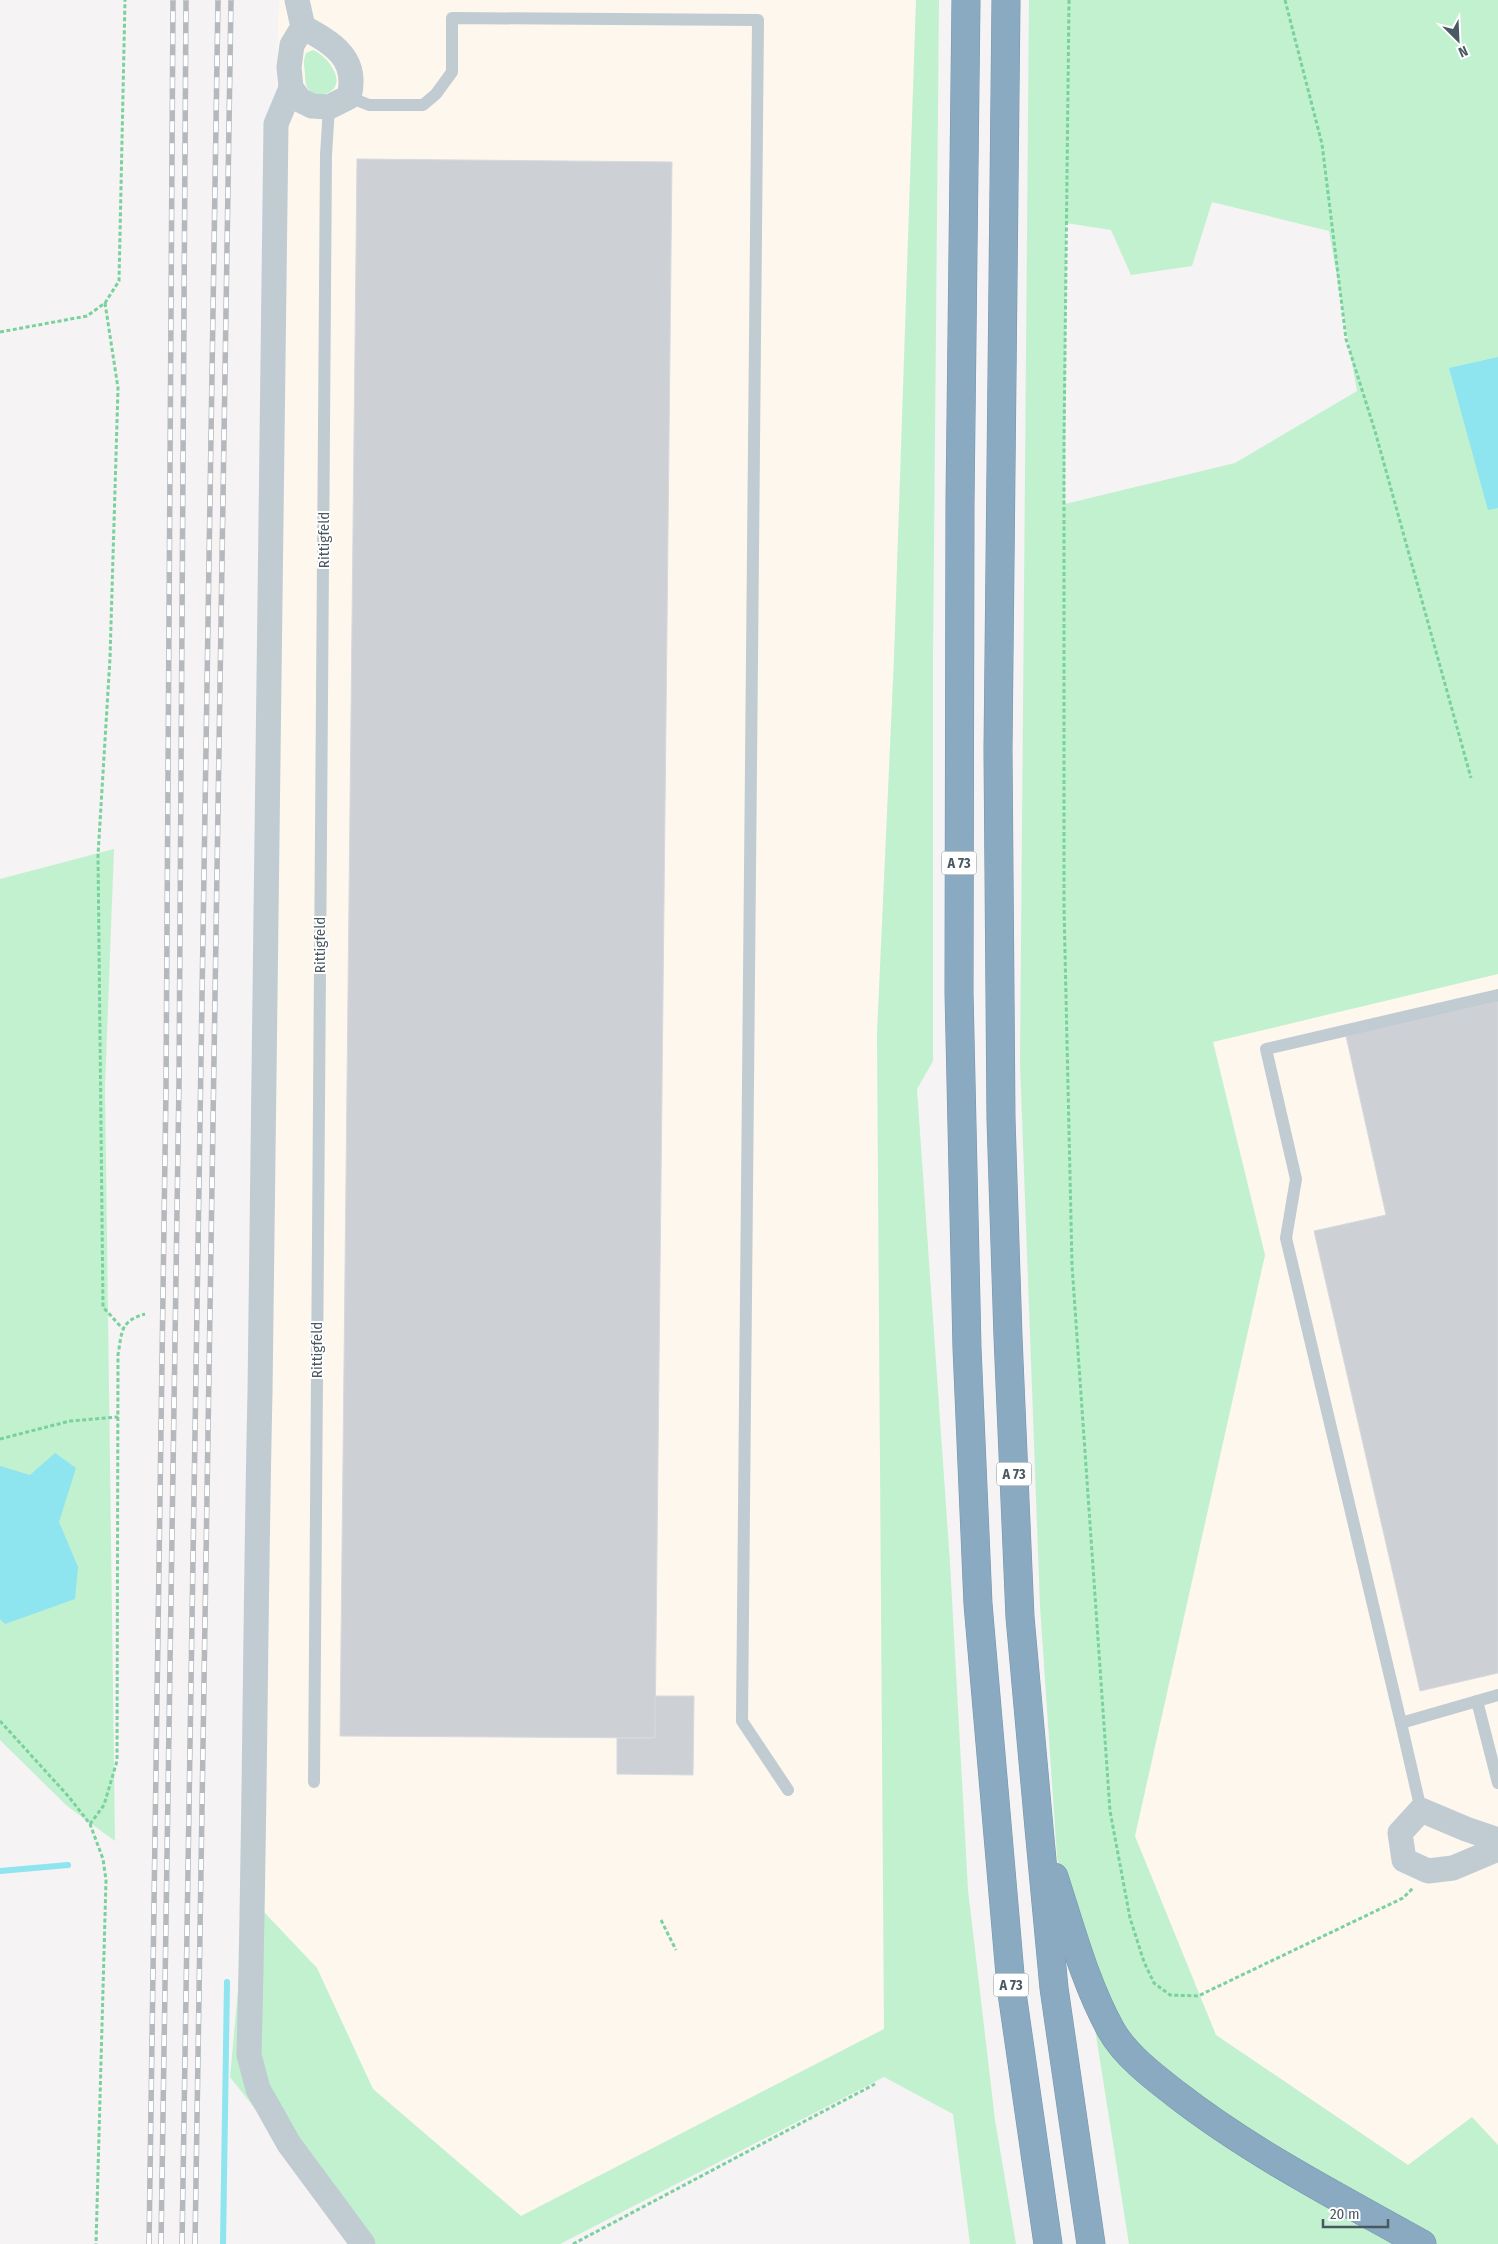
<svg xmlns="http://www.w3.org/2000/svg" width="1498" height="2244" font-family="'Fira Sans Condensed',sans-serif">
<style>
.commercial{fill:#fdf7ee}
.green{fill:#c2f1d0;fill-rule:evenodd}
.water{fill:#8ee4ef}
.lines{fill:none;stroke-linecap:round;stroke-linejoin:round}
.stream{stroke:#8ee4ef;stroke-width:6}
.building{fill:#cdd0d5;stroke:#d7d9de}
.motorway-casing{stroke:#7595ad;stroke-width:29}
.path{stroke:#79d19d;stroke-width:3;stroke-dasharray:4 2.5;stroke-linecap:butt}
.service{stroke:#c0cbd2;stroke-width:12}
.minor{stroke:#c0cbd2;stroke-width:25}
.motorway{stroke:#8aaac1;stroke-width:28}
.rail-casing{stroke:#b5b8bd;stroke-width:5.5}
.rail{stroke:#fff;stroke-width:4;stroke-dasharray:11;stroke-linecap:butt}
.labels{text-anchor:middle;stroke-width:4;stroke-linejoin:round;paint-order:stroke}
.shield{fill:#fff;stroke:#808a90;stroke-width:1}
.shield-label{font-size:14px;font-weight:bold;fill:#495861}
.street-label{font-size:15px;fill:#495861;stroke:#fff}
</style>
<rect width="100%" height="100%" fill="#f5f3f3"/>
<g class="commercial">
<polygon points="279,0 916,0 894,658 877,1034 884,2029 521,2216 373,2089 317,1968 247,1894 275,140"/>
<polygon points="1498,974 1498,2145 1472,2117 1408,2165 1216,2035 1134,1836 1265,1255 1213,1041"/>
</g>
<g class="green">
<polygon points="916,0 939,0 933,655 933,1061 917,1089 950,1563 968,1890 995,2120 1016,2244 970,2244 953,2114 884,2077 560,2244 362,2244 230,2077 247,1894 317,1968 373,2089 521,2216 884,2029 877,1034 894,658"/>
<path d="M 1029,0 L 1498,0 L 1498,974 L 1213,1042 L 1265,1255 L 1135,1836 L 1216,2035 L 1408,2165 L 1472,2117 L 1498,2145 L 1498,2244 L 1129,2244 L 1095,2029 L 1057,1857 L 1040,1606 L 1020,1063 ZM 1212,202 L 1329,231 L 1357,391 L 1235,463 L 1065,504 L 1066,223 L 1111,230 L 1131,275 L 1192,266 Z"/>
<path d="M 313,50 C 322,54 328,60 333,69 C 348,94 312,103 306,85 C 305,81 305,76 305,73 C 304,65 303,61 306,53 Z"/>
<polygon points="114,849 105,1087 115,1841 67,1806 0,1740 0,879"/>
</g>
<g class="water">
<polygon points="1498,357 1498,508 1488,510 1449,368"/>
<polygon points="55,1453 76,1468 59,1522 78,1567 75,1599 5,1624 0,1619 0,1466 30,1475"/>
</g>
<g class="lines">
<g class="stream">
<polyline points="0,1871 68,1865"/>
<polyline points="223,2244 227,1982"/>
</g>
</g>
<g class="building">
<polygon points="357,159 672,162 655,1738 340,1736"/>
<polygon points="1498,1001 1498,1673 1420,1691 1314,1231 1386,1215 1346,1036"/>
<polygon points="655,1696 694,1696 693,1775 617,1774 617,1738 655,1738"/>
</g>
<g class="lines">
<defs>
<g id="motorway">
<polyline points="966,0 960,502 959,992 967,1348 978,1604 1011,1986 1048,2244"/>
<polyline points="1006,0 998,750 1001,1119 1008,1337 1020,1617 1039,1828 1054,1988 1091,2244"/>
<path d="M 1054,1877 C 1071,1929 1085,1983 1111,2030 C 1125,2055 1154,2077 1176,2094 C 1252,2153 1338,2197 1422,2244"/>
</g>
</defs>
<use href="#motorway" class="motorway-casing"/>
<g class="path">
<polyline points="1069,0 1064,440 1064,907 1072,1265 1110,1811 1130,1918 1144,1962 1154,1983 1170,1995 1198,1996 1403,1898 1413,1888"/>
<polyline points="1285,0 1322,144 1346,339 1375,431 1471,778"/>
<polyline points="105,303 118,388 110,658 98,855 103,1307 122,1328"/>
<polyline points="0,332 87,316 105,303 119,281 125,0"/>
<polyline points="0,1439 70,1421 118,1417"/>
<polyline points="0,1721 69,1797 90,1824 103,1859 106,1880 96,2244"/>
<path d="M 90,1824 L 104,1805 L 117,1761 L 118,1355 C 122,1332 120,1321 145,1314"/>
<polyline points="661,1920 676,1950"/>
<polyline points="573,2244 875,2084"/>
</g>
<g class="service">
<polyline points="349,97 369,105 423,105 436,94 452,72 452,18 758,20 742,1721 788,1790"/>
<polyline points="1477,1701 1498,1783"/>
<polyline points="1401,1723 1286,1238 1296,1179 1266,1049 1498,995"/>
<polyline points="314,1782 326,155 329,107"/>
<polyline points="1421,1810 1401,1723 1498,1695"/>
</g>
<g class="minor">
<path d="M 297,0 L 303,27 L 292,45 L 289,67 L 291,88 L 300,100 L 312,106 L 329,107 L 349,97 C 359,58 332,43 303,27"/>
<path d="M 291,88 L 276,124 L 260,1393 C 255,1614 255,1834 249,2055 L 258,2089 L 289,2144 L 363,2244"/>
<polyline points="1498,1840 1466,1829 1421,1810 1400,1833 1404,1860 1428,1871 1453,1868 1498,1849"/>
</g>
<use href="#motorway" class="motorway"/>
<defs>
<g id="rail">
<polyline points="149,2244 166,1089 173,0"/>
<polyline points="161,2244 179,1083 186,0"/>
<polyline points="182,2244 218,0"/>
<polyline points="195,2244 231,0"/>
</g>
</defs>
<use href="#rail" class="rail-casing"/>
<use href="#rail" class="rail"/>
</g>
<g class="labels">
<g class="shield">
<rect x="941.5" y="851.5" width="35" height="23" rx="4"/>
<rect x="996.5" y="1462.5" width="35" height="23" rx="4"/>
<rect x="993.5" y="1973.5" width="35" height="23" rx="4"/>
</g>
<g class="shield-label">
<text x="959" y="868">A 73</text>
<text x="1014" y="1479">A 73</text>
<text x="1011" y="1990">A 73</text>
</g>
<g class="street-label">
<text transform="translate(324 540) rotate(-90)" y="5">Rittigfeld</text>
<text transform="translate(320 945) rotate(-90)" y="5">Rittigfeld</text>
<text transform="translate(317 1350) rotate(-90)" y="5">Rittigfeld</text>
</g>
</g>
<g transform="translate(1458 40) rotate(156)" stroke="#ffffff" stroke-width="4" paint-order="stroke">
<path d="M0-4L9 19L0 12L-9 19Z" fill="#495861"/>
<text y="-8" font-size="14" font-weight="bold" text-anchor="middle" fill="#495861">N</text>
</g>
<path d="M1323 2219v8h65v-8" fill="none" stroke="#495861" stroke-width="2.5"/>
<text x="1330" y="2219" font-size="15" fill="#495861" stroke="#ffffff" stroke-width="4" paint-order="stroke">20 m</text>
</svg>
